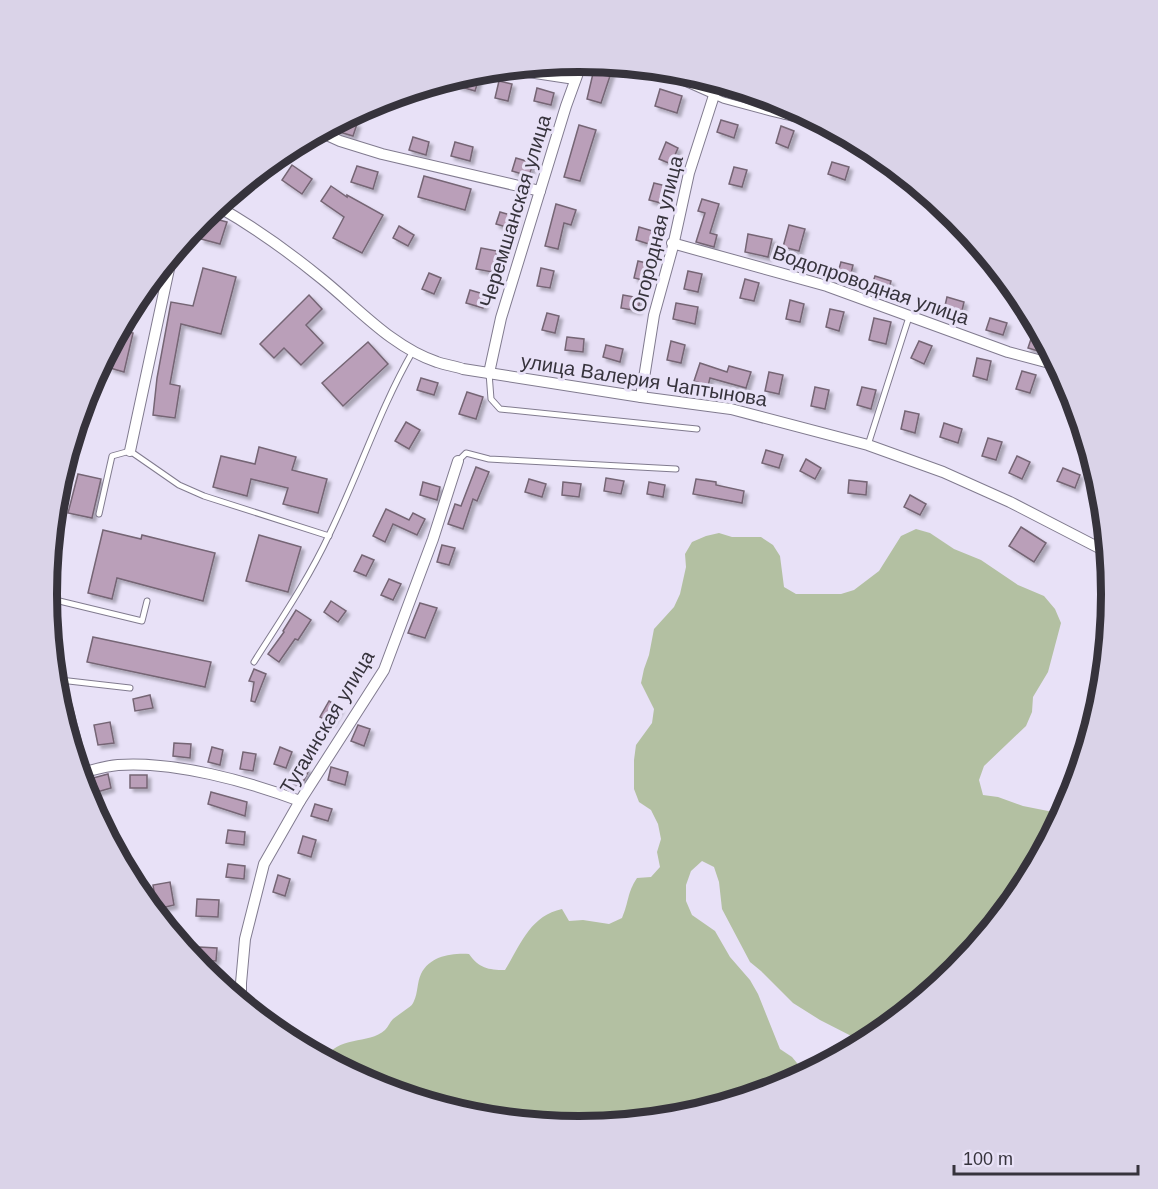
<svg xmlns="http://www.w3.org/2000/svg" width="1158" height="1189" font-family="Arial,sans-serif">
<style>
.green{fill:#b3c0a2}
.building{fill:#ba9fb9;stroke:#756574;stroke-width:1.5;filter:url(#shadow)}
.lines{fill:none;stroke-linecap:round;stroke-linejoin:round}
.service-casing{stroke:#817b8f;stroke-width:7}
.minor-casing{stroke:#817b8f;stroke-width:12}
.tertiary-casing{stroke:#817b8f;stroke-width:15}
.service{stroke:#fff;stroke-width:5}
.minor{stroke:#fff;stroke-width:10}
.tertiary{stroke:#fff;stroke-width:14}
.labels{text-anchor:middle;stroke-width:6;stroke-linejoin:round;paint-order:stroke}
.street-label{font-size:20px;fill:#36333c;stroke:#e8e1f7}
.rim{fill:none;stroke:#36333c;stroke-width:8}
</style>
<defs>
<filter id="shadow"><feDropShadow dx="3.5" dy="3.5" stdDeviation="1.5" flood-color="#0004"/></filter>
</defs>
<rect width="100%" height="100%" fill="#e8e1f7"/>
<path class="green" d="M 916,529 L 930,533 L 954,549 L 981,560 L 1018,585 L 1044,596 L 1055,609 L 1061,623 L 1048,672 L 1033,697 L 1032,712 L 1026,726 L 984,766 L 979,780 L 983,795 L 998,797 L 1023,806 L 1063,814 L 1022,891 L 955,971 L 875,1037 L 865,1043 L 820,1020 L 793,1003 L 761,971 L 750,962 L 722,909 L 719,882 L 714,867 L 702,861 L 691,871 L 686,885 L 686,901 L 692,915 L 715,931 L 730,957 L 750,980 L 758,994 L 780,1049 L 792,1057 L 806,1074 L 782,1087 L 683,1117 L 579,1127 L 475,1117 L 375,1086 L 325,1060 C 336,1035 369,1045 385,1030 C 388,1027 390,1022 393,1019 C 398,1015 403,1012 408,1008 C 411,1006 413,1004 414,1001 C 418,993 417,982 421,974 C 430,956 451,953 469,954 C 479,968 488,970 505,970 C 521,944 530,916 562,909 L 569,921 L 583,920 L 609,924 L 622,918 C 629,902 627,893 637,878 L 651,877 L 660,867 L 657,852 L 661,839 L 658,824 L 651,810 L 639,802 L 634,789 L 634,760 L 636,745 L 652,723 L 654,709 L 641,683 L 644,669 L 649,655 L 654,629 L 674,607 L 680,594 L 686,567 L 685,554 L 692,542 L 706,536 L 719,533 L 732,537 L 761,537 L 773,545 L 780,556 L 784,587 L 796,594 L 841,594 L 854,590 L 879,571 L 901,536 Z"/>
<g class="building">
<polygon points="595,65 612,70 601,103 587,99"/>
<polygon points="467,75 479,78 475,91 458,86 461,77"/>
<polygon points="499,81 512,84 508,101 495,98"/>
<polygon points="537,88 554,93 551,105 534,101"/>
<polygon points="660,89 682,96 677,113 655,106"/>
<polygon points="343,120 357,124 353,136 336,131 339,122"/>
<polygon points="721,120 738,125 734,138 717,132"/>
<polygon points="579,125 596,130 580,181 564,177"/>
<polygon points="781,126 794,131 788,148 776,143"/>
<polygon points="413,137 429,142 426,155 409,150"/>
<polygon points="455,142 473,147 470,161 451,156"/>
<polygon points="666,142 678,148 671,164 659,159"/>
<polygon points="516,158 533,163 529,176 512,171"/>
<polygon points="832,162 849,167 845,180 828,174"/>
<polygon points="292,165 312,179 302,194 282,180"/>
<polygon points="357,166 378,172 373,189 351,182"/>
<polygon points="734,167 747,170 742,187 729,184"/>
<polygon points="424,176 471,189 465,210 418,197"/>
<polygon points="654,183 666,186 661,203 649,200"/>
<polygon points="331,186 347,197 347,195 383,215 362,253 333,238 344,217 321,201"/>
<polygon points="702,199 719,204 710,233 717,235 714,247 696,242 705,213 698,211"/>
<polygon points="556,204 576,210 571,225 564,223 558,249 545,246"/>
<polygon points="500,212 517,217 513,229 496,224"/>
<polygon points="208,217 227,222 220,244 201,239"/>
<polygon points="789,225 805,229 799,251 783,247"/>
<polygon points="399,226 414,235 408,246 393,238"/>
<polygon points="639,227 656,232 652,245 636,240"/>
<polygon points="748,234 772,239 768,257 745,252"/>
<polygon points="481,248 497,251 492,272 476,269"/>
<polygon points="638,261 651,264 647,281 634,278"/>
<polygon points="841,262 853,265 849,282 836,279"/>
<polygon points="203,268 236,277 221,334 181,324 170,384 180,386 175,418 153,415 157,378 171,302 193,306"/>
<polygon points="541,268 554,271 550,288 537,286"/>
<polygon points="688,271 702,274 698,292 684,289"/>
<polygon points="429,273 441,278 434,294 422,289"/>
<polygon points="875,276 891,281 888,293 871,288"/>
<polygon points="745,279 759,283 754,301 740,298"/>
<polygon points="470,290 487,295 483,308 466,303"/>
<polygon points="309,295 322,309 306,325 323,343 301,365 284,348 274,358 260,344"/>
<polygon points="623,295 640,298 638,311 621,308"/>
<polygon points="947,297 964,302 961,315 944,310"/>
<polygon points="790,300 804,304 800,322 786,319"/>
<polygon points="676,303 698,307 695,324 673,319"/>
<polygon points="830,309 844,312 839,331 826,327"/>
<polygon points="547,313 559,316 555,333 542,330"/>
<polygon points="874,318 891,322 886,344 869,340"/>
<polygon points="990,318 1007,323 1003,335 986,330"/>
<polygon points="120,330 133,333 124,372 110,368"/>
<polygon points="1032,336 1043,339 1047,346 1045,353 1028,348"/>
<polygon points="567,337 584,339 583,352 565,350"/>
<polygon points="671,341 685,345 681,363 667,360"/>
<polygon points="919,341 932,346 924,364 911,358"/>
<polygon points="368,342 388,364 343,406 322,383"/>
<polygon points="606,345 623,349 620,362 603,357"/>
<polygon points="977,358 991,361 987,380 973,376"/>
<polygon points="700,363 727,372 729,366 751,372 746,388 710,378 708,386 694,381"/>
<polygon points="1022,371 1036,375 1030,393 1016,389"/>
<polygon points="769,372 783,375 779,394 765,391"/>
<polygon points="421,378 438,383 434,395 417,390"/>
<polygon points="815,387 829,390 825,409 811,406"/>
<polygon points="862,387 876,390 871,409 857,405"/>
<polygon points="467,392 483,397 476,419 459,414"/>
<polygon points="905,411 919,414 915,433 901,429"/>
<polygon points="406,422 420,430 409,449 395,441"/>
<polygon points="944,423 962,429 958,443 940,437"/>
<polygon points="988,438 1002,442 996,460 982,456"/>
<polygon points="259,447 296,457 292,470 327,479 318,513 283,504 288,488 251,479 247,496 213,487 221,456 255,464"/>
<polygon points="766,450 783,455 779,468 762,463"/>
<polygon points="1017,456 1030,462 1022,479 1009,473"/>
<polygon points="806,459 821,468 815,479 800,471"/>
<polygon points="476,467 489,472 477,501 473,499 463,529 448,524 455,504 461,506"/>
<polygon points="1063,468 1080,475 1075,488 1057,481"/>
<polygon points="78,474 101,479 92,518 68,513"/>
<polygon points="606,478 624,481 621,494 604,491"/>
<polygon points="529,479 546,484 542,497 525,492"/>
<polygon points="696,479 716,482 716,485 744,491 742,503 693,494"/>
<polygon points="849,480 867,482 866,495 848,493"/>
<polygon points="423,482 440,487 437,500 420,495"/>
<polygon points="563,482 581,484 579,497 562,495"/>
<polygon points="649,482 665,485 663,497 647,494"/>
<polygon points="910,495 926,504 920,515 904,507"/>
<polygon points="386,509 409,520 413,513 425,519 417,535 393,524 385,542 373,536"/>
<polygon points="1021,527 1046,543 1034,562 1009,546"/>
<polygon points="103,530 141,539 142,535 215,553 203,601 117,578 112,599 88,593"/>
<polygon points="259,535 301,547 288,592 246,581"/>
<polygon points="442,545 455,548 449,565 437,562"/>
<polygon points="362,555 374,560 366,576 354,571"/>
<polygon points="389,579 401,584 393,600 381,595"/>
<polygon points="331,601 346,611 338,622 324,612"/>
<polygon points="420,603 437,608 425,638 408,633"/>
<polygon points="296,610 311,620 298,640 295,639 279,662 268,654 284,632 283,631"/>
<polygon points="93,637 211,662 205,687 87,662"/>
<polygon points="254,669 266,674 255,702 251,701 254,682 249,681"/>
<polygon points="150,695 153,708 135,711 133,699"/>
<polygon points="329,701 340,708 331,723 320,717"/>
<polygon points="110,722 114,743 98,745 94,725"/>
<polygon points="358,725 370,729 364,746 351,741"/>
<polygon points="174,743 191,744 190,758 173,756"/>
<polygon points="212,747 223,750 220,765 208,762"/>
<polygon points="280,747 292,752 286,768 274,764"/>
<polygon points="243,752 256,754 253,771 240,769"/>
<polygon points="296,766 309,770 301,786 291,783"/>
<polygon points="331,767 348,772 345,785 328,780"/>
<polygon points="108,774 111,788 97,792 93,778"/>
<rect x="130" y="775" width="17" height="13"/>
<polygon points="211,792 247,802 245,816 208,804"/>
<polygon points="315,804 332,809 328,821 311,816"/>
<polygon points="228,830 245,832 244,845 226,843"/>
<polygon points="303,836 316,840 311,857 298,853"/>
<polygon points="228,864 245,866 244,879 226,877"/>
<polygon points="278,875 290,879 285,896 273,892"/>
<polygon points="170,882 174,905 157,909 153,885"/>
<polygon points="197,899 219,900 218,917 196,916"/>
<polygon points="199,947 217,948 216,961 199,960"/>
</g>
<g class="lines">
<defs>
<g id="service">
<polyline points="653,69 723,100 771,113 809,122 817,121"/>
<polyline points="784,116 788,105"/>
<polyline points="489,373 491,399 500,409 697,429"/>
<polyline points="868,445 909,317"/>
<polyline points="458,461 466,453 489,459 676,469"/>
<polyline points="99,514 112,456 130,451 179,485 204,496 329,536"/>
<polyline points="47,598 142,621 147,601"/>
<path d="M 254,662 C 280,621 308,580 329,535 C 359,474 379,410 413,351"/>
<polyline points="60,680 130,688"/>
</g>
<g id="minor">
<polyline points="508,69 575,79"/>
<polyline points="320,132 340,141 382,154 540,191"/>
<path d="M 217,206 C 254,227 289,252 322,279 C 358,308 392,347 437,362 C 445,365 455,366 463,369 L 641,397 L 731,409 L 868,445 L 943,472 L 1010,502 L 1107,552"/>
<polyline points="672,243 827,286 1008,352 1057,365"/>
<polyline points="489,373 501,318 566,106 582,62"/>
<polyline points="641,397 654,315 673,246 689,173 718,83"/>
<polyline points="130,451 172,255"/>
<polyline points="53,663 58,679"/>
<path d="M 81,773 C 93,770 106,766 118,765 C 174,761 247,781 300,801"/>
<polyline points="241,1003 241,983 245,939 264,864 300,801 384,670 433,539 458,461"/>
</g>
<polyline id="tertiary" points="55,680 58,679 91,805"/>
</defs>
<use href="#service" class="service-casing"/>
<use href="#minor" class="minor-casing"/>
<use href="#tertiary" class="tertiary-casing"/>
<use href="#service" class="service"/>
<use href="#minor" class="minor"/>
<use href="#tertiary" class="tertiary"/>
</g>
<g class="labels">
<g class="street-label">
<text transform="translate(515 211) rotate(-73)" y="7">Черемшанская улица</text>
<text transform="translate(657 234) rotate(-76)" y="7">Огородная улица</text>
<text transform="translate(871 285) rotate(19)" y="7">Водопроводная улица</text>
<text transform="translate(644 380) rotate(9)" y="7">улица Валерия Чаптынова</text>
<text transform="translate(327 722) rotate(-59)" y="7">Тугаинская улица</text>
</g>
</g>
<path d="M0 0H1158V1189H0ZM57 594a522 522 0 1 1 1044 0a522 522 0 1 1-1044 0Z" fill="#dad3e8" fill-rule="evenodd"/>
<path class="rim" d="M57 594a522 522 0 1 1 1044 0a522 522 0 1 1-1044 0Z"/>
<path d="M954 1165v9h184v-9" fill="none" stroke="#36333c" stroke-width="3"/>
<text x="963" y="1165" font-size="18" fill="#36333c" stroke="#e8e1f7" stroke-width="4.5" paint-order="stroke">100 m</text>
</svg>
